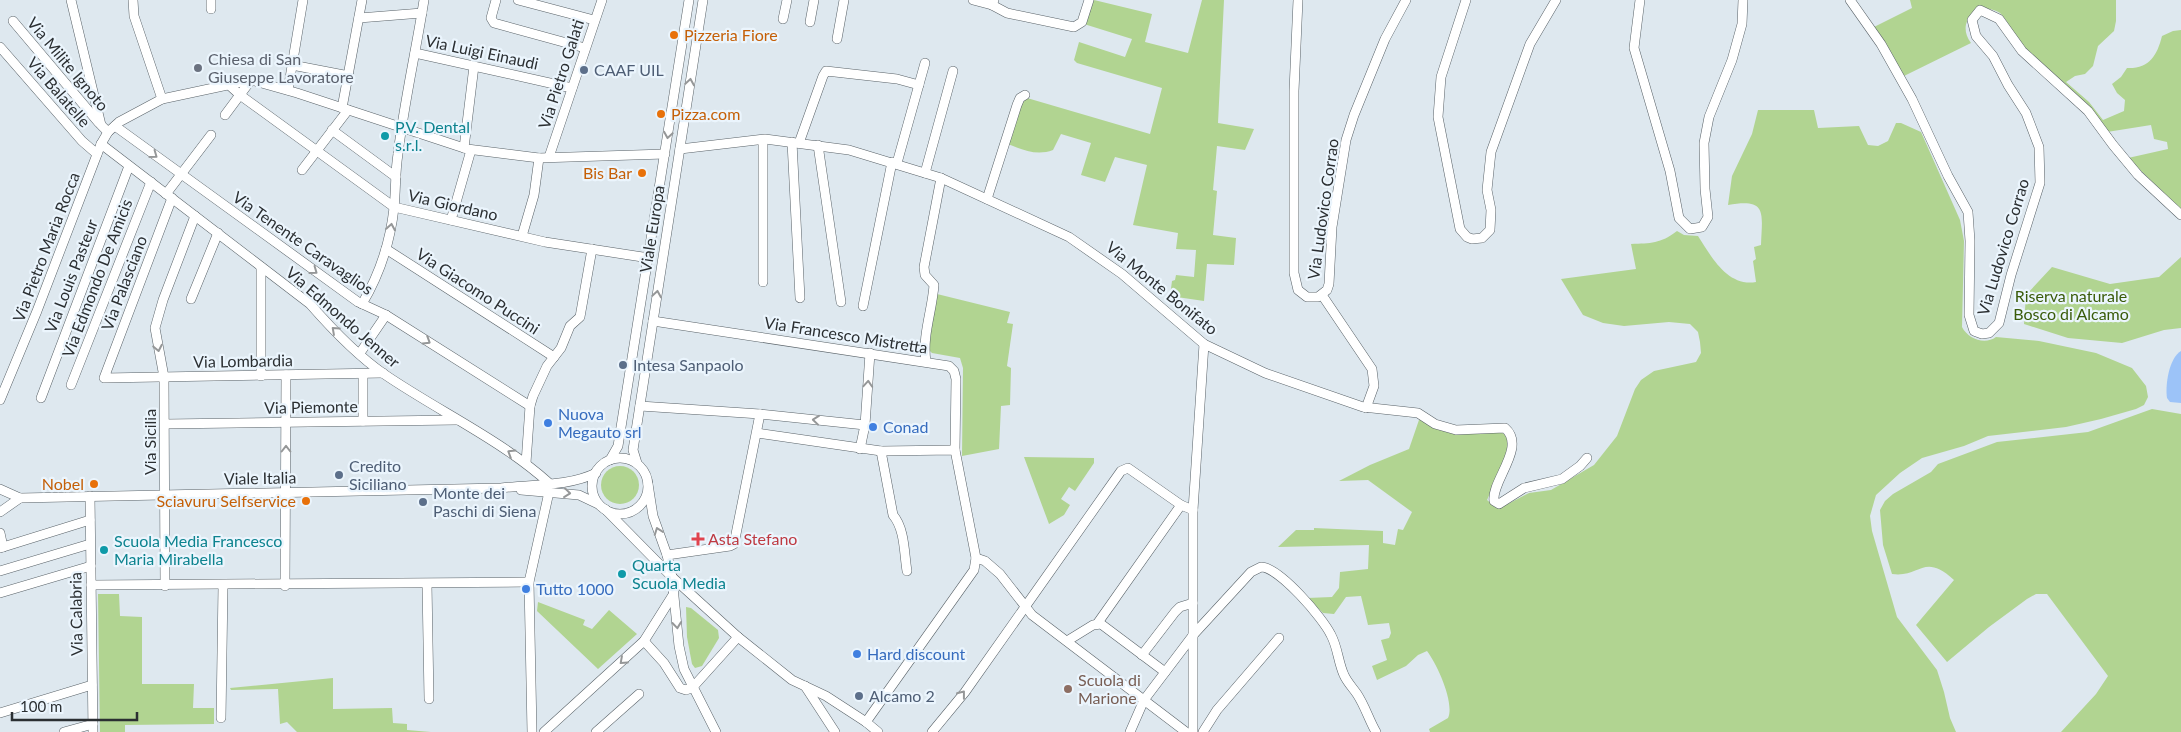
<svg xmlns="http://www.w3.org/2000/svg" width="2181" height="732" font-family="Lato,sans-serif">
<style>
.green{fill:#b1d491}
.water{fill:#9cc3f8}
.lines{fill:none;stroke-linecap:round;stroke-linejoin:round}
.minor-casing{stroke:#596268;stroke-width:10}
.minor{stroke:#fff;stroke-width:9}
.oneway{stroke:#959798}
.food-dot{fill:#e8710a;stroke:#ebf5fd;stroke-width:2}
.worship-dot{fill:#6b7280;stroke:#ebf5fd;stroke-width:2}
.service-dot{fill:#5c6f8a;stroke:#ebf5fd;stroke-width:2}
.culture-dot{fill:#0f9aa8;stroke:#ebf5fd;stroke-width:2}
.shop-dot{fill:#3f7fe0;stroke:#ebf5fd;stroke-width:2}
.health-dot{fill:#e0444e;stroke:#ebf5fd;stroke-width:2}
.education-dot{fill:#8d6e63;stroke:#ebf5fd;stroke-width:2}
.labels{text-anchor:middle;stroke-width:4.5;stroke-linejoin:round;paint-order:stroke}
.food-label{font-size:16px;fill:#c56008;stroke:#ebf5fd;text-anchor:end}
.street-label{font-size:16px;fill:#2b2f32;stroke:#ebf5fd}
.worship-label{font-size:16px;fill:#5b616d;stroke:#ebf5fd;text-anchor:start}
.service-label{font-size:16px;fill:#4e5e75;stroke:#ebf5fd;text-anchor:start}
.culture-label{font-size:16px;fill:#0d838f;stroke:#ebf5fd;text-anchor:start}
.park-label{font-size:16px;fill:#395b09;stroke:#ebf5fd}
.shop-label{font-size:16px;fill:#366cbe;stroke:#ebf5fd;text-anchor:start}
.health-label{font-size:16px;fill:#be3a42;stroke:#ebf5fd;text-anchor:start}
.education-label{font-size:16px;fill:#785e54;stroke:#ebf5fd;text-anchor:start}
</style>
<rect width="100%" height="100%" fill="#dee8ef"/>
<g class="green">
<path d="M 1094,0 L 1152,14 L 1145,42 L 1188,53 L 1202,0 L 1224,0 L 1218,123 L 1254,129 L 1245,150 L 1217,146 L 1213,190 L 1217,191 L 1213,235 L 1236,238 L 1234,265 L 1207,264 L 1204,301 L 1170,296 L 1172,281 L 1175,280 L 1176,275 L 1194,277 L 1196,250 L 1176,249 L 1178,233 L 1133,225 L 1147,165 L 1115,157 L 1105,182 L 1081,175 L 1091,143 L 1061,134 L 1053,150 C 1037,156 1023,150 1008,144 L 1023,99 L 1027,98 L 1150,134 L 1162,88 L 1077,63 L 1074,60 L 1079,42 L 1125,57 L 1132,39 L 1084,24 L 1091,1 Z"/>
<path d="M 1910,0 L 2116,0 L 2116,21 L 2114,31 L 2098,46 L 2093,66 L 2085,74 L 2075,76 L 2066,82 L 2089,102 L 2103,120 L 2124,111 L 2125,100 L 2117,93 L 2112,84 L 2121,77 L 2127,68 C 2149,69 2157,56 2162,36 L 2173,31 L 2181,30 L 2181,210 L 2128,158 L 2168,149 L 2167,142 L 2154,139 L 2151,125 L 2107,132 C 2079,103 2049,75 2022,45 C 2014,36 2009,22 2000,13 C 1981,0 1954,20 1971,43 L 1904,76 L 1874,27 L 1912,8 Z"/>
<path d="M 1758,110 L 1814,110 L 1818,128 L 1859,126 L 1868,145 L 1878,146 L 1888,141 L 1896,123 L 1901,123 L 1921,132 L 1960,220 L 1964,241 L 1962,327 C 1968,339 1985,345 1996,337 L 2039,341 L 2096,353 L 2132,368 L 2146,386 L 2148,397 L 2144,405 L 2136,409 L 2101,419 L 2066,427 L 1988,436 L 1964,446 L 1922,458 L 1900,473 L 1876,495 L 1870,516 L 1872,531 L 1897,617 L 1937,670 L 1944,692 L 1950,718 L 1956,732 L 1430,732 L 1429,729 L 1448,718 C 1455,703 1437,664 1427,651 L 1418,655 L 1406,666 L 1377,680 L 1372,666 L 1387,660 L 1381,640 L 1389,638 L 1391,633 L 1389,623 L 1368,625 L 1361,596 L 1346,597 L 1334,614 L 1323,613 L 1307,598 L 1332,597 L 1339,588 L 1340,572 L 1368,569 L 1369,545 L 1278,547 L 1296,530 L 1314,530 L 1314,528 L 1383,531 L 1383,543 L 1395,545 L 1398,529 L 1403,530 L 1412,512 L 1368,480 L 1339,481 L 1370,465 L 1409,449 L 1420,417 C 1438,425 1456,435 1476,434 C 1487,434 1500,427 1508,438 L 1507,457 L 1487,500 L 1496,507 L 1504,506 L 1529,493 L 1551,490 L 1594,465 L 1617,436 L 1635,389 L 1641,380 L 1654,371 L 1696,362 L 1701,353 L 1700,342 L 1698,332 L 1690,324 L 1669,322 L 1624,326 L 1603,323 L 1583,315 L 1561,279 L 1636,269 L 1631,244 C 1651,243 1660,244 1677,231 L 1684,235 L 1698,236 C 1711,256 1727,287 1756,282 L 1753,261 L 1756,259 L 1754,247 L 1761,245 C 1762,213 1768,198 1728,205 L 1732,176 L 1752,134 Z"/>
<polygon points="2181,257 2181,328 2164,330 2122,343 2068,338 2024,324 2026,295 2052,267 2110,284 2159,277"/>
<polygon points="937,294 1010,312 1007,323 1013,324 1007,366 1011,368 1010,405 1001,406 999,449 962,456 963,368 960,358 932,353 929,350 928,335"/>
<path d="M 2152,409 L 2181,414 L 2181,732 L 2061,732 L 2096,694 L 2108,676 L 2047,594 L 2036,594 L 2027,599 L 1989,627 L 1947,662 L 1916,625 L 1954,580 C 1923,552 1921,578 1892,574 L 1883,545 L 1880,510 L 1885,501 L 1893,494 L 1931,472 L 1938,464 L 1997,442 L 2088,432 Z"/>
<polygon points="1024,457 1094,458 1094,463 1075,491 1069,487 1061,499 1070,505 1064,515 1049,524"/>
<circle cx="620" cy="485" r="19"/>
<polygon points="98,594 119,594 120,616 142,617 142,684 194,684 193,708 214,708 214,724 125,725 125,732 100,732"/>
<polygon points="538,602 585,620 583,625 592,629 609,610 637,634 598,669 537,611"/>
<polygon points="686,607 691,608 718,630 719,638 702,666 695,668 692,664 687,637"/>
<polygon points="333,678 333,709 392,708 393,723 407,724 407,730 431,732 297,732 287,722 280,724 278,689 231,690 230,688"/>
</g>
<path class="water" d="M 2181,351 L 2181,403 L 2170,402 L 2167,398 C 2165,385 2169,358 2181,351 Z"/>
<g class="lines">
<defs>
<g id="minor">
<polyline points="71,0 101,125 108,132"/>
<polyline points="133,0 134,16 162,99"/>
<polyline points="211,0 211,9"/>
<polyline points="496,0 491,18 494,23 585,48"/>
<polyline points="518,0 594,20"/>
<polyline points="973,0 992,5 994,0"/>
<polyline points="1298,0 1294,91 1294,273 1298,290 1307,297 1318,297 1327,290 1329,284 1332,227 1346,140 1354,115 1385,39 1406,0"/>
<polyline points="1466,0 1441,77 1438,117 1460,229 1467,237 1472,239 1482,238 1490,230 1491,210 1487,190 1491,152 1530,44 1556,0"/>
<polyline points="1640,0 1634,48 1670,171 1679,218 1690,229 1702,227 1708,217 1705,189 1704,143 1709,117 1732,60 1742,24 1743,0"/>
<polyline points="1850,0 1881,44 1912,99 1948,176 1968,212 1970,241 1969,315 1974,331 1982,334 1989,333 1999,323 2011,275 2040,183 2039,147 2026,113 2008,85 1993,56 1976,36 1972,20 1980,10 1999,19 2022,51 2088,111 2113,145 2138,175 2181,215"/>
<polyline points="992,5 1007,13 1074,27 1082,22 1089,0"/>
<polyline points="359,18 422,13"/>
<polyline points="783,19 787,0"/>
<polyline points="13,21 99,123"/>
<polyline points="810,22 814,0"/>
<polyline points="837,39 844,0"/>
<polyline points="0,47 82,141 97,154"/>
<polyline points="415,53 572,88"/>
<polyline points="292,65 349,76"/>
<polyline points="228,84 240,95 394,207 545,242 649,258"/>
<polyline points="288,90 303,0"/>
<polyline points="342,108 362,0"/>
<polyline points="225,115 251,80"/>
<polyline points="115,126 358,302 386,315 530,406"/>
<polyline points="332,130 396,177"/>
<polyline points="763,140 763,282"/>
<polyline points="792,142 800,298"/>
<polyline points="799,143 823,76 826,71 897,79 919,85"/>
<path d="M 101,144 L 310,304 C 331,328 358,356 384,374 C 438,411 500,439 549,483"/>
<polyline points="818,145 841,302"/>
<polyline points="464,148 474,66"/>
<path d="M 680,149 L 765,139 L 849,150 L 941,178 L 1069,237 L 1122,274 L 1204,344 L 1265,373 L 1363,407 L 1418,413 L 1435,424 L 1456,430 L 1505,428 C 1527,447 1491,481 1494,501 L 1499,504 L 1524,488 L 1562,479 L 1580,466 L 1587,458"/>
<polyline points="549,157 602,0"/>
<polyline points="897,163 925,63"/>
<polyline points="302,170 348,110"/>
<polyline points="925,173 953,71"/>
<polyline points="166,194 211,135"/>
<polyline points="172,198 104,378 383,373"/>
<polyline points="987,199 1017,105 1020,98 1025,95"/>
<polyline points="451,220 471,150"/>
<polyline points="522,236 534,195 539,158"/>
<polyline points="386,249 554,357"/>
<polyline points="1322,295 1372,369 1374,386 1366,408"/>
<polyline points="191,299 218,233"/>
<path d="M 362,304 C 380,274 390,243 394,208 C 396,190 395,172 398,154 C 404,103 416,51 424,0"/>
<polyline points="863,306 892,162"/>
<polyline points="653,321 949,366 954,371 956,379 955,450"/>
<polyline points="360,353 386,315"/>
<path d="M 926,362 C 922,335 932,312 934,285 L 925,275 L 924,267 L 941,178"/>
<polyline points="261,376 261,267"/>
<polyline points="71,385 151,182"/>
<polyline points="41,398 129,166"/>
<polyline points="0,400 37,311 101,144 108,132 119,122 162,99 251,80 297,93 467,149 539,158 665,154"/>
<polyline points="640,406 760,414 865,425"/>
<polyline points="363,421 363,374"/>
<polyline points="165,424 457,420"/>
<polyline points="757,433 881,451 955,450 976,558 985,561 1000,574 1032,615 1186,732"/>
<polyline points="860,449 865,425 870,353"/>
<path d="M 881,451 L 893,515 C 905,529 904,553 907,571"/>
<circle cx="620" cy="486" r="28"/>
<polyline points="610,460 618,446 689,0"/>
<polyline points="526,463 530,406 533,396 547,366 561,348 570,326 580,317 592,249"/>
<polyline points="637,463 633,450 703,0"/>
<polyline points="648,484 653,516 667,555 672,577 679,646 684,669 716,732"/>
<path d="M 0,489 L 20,498 L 501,488 C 532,484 567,487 596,473"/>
<polyline points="521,490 579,495 598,504"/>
<polyline points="90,496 93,732"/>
<polyline points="605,509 672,577 738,637 792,680 826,696 866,722 878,732"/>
<polyline points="0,512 20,498"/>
<polyline points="0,533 3,547"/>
<polyline points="0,548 90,520"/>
<polyline points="667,555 730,546 734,544 760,414"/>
<polyline points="0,571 90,544"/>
<polyline points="427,584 429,699"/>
<polyline points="91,585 529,582"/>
<polyline points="165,586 164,377 155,328 163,300 195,216"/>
<polyline points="285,586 286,375"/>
<polyline points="0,593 91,566"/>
<polyline points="1097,624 1181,505"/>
<polyline points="644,641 664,663 680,688 686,690 693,687 738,637"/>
<polyline points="1067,641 1093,625 1101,624 1165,672"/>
<polyline points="1142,655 1175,612 1180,607 1193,603"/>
<polyline points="805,686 835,732"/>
<polyline points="0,713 92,685"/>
<polyline points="221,718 223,586"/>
<polyline points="866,722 974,570 976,558"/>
<polyline points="64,732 93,724"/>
<polyline points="532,732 529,582 549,492"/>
<polyline points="544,732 644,641 673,595"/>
<polyline points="596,732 639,694"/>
<polyline points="932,732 965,692 1121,471 1128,468 1181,505 1193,510"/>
<path d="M 1130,732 L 1144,700 L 1194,634 L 1251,572 L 1261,567 C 1279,567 1323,618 1331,635 C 1338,648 1338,662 1344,675 C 1347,682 1353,688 1357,694 C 1365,706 1369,720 1376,732"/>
<polyline points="1193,732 1193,510 1204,344"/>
<polyline points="1203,732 1217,710 1279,638"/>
</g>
</defs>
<use href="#minor" class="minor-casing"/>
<use href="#minor" class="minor"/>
</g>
<defs><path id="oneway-chevron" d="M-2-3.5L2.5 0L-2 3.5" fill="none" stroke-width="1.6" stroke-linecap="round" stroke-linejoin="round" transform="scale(1.25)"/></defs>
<g class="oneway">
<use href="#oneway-chevron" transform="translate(690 82) rotate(-81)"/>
<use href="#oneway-chevron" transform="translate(668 135) rotate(99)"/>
<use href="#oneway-chevron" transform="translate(154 155) rotate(36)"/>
<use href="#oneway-chevron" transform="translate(391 227) rotate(-80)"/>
<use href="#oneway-chevron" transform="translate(314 271) rotate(36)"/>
<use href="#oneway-chevron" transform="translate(657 294) rotate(-81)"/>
<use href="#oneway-chevron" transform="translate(335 330) rotate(-138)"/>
<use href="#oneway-chevron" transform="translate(427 341) rotate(32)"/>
<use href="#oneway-chevron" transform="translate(158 348) rotate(79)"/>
<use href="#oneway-chevron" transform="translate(868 384) rotate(-86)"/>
<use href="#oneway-chevron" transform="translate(816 420) rotate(-174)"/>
<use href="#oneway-chevron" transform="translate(286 449) rotate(-90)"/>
<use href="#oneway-chevron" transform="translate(511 453) rotate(-148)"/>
<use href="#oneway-chevron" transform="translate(567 493) rotate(6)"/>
<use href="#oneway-chevron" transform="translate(658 531) rotate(-110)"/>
<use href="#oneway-chevron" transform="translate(677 625) rotate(84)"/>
<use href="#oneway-chevron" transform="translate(623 661) rotate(138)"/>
<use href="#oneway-chevron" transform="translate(962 694) rotate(-52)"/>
</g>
<g class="food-dot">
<circle cx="674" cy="35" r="5"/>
<circle cx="661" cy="114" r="5"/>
<circle cx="642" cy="173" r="5"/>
<circle cx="94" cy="484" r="5"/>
<circle cx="306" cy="501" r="5"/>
</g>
<circle class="worship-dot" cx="198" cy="68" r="5"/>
<g class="service-dot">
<circle cx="584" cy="70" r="5"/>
<circle cx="623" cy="365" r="5"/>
<circle cx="339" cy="475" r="5"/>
<circle cx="423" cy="502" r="5"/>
<circle cx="859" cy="696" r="5"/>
</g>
<g class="culture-dot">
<circle cx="385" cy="136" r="5"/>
<circle cx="104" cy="550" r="5"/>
<circle cx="622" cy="574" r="5"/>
</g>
<g class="shop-dot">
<circle cx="548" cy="423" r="5"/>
<circle cx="873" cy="427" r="5"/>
<circle cx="526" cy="589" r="5"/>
<circle cx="857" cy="654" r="5"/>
</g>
<path class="health-dot" d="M695.5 531.5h5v5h5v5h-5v5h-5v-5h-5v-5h5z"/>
<circle class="education-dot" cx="1068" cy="689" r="5"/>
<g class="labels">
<g class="food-label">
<text x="684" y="41" text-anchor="start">Pizzeria Fiore</text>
<text x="671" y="120" text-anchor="start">Pizza.com</text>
<text x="632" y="179">Bis Bar</text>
<text x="84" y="490">Nobel</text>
<text x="296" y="507">Sciavuru Selfservice</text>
</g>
<g class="street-label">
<text transform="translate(482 52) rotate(12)" y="6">Via Luigi Einaudi</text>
<text transform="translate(68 64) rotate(50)" y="6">Via Milite Ignoto</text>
<text transform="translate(561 74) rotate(-72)" y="6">Via Pietro Galati</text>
<text transform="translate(59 92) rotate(49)" y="6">Via Balatelle</text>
<text transform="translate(453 205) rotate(13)" y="6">Via Giordano</text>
<text transform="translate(1323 209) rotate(-82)" y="6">Via Ludovico Corrao</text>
<text transform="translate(652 229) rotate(-81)" y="6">Viale Europa</text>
<text transform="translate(303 243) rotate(35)" y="6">Via Tenente Caravaglios</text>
<text transform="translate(46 247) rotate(-69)" y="6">Via Pietro Maria Rocca</text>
<text transform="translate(2003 247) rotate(-73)" y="6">Via Ludovico Corrao</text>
<text transform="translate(71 276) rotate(-69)" y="6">Via Louis Pasteur</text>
<text transform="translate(97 278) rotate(-69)" y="6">Via Edmondo De Amicis</text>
<text transform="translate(124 283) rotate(-69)" y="6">Via Palasciano</text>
<text transform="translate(1162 288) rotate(39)" y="6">Via Monte Bonifato</text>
<text transform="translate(478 291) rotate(33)" y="6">Via Giacomo Puccini</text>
<text transform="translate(343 317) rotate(41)" y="6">Via Edmondo Jenner</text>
<text transform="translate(846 335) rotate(9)" y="6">Via Francesco Mistretta</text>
<text transform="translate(243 361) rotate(-1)" y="6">Via Lombardia</text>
<text transform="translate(311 407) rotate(-1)" y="6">Via Piemonte</text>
<text transform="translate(150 442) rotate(-90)" y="6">Via Sicilia</text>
<text transform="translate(260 478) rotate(-1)" y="6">Viale Italia</text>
<text transform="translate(76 614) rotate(-91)" y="6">Via Calabria</text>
</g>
<g class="worship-label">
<text x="208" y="65">Chiesa di San<tspan x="208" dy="18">Giuseppe Lavoratore</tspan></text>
</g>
<g class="service-label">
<text x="594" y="76">CAAF UIL</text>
<text x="633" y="371">Intesa Sanpaolo</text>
<text x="349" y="472">Credito<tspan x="349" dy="18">Siciliano</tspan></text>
<text x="433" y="499">Monte dei<tspan x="433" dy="18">Paschi di Siena</tspan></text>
<text x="869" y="702">Alcamo 2</text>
</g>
<g class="culture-label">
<text x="395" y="133">P.V. Dental<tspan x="395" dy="18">s.r.l.</tspan></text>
<text x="114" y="547">Scuola Media Francesco<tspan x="114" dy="18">Maria Mirabella</tspan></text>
<text x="632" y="571">Quarta<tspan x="632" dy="18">Scuola Media</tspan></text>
</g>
<g class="park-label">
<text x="2071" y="302">Riserva naturale<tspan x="2071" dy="18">Bosco di Alcamo</tspan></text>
</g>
<g class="shop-label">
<text x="558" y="420">Nuova<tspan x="558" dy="18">Megauto srl</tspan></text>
<text x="883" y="433">Conad</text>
<text x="536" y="595">Tutto 1000</text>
<text x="867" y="660">Hard discount</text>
</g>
<g class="health-label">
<text x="708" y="545">Asta Stefano</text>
</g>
<g class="education-label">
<text x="1078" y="686">Scuola di<tspan x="1078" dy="18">Marione</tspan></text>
</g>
</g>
<path d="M12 712v8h125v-8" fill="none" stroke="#2b2f32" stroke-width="2.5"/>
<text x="20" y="712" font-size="15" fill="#2b2f32" stroke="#ebf5fd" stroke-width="4" paint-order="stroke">100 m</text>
</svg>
